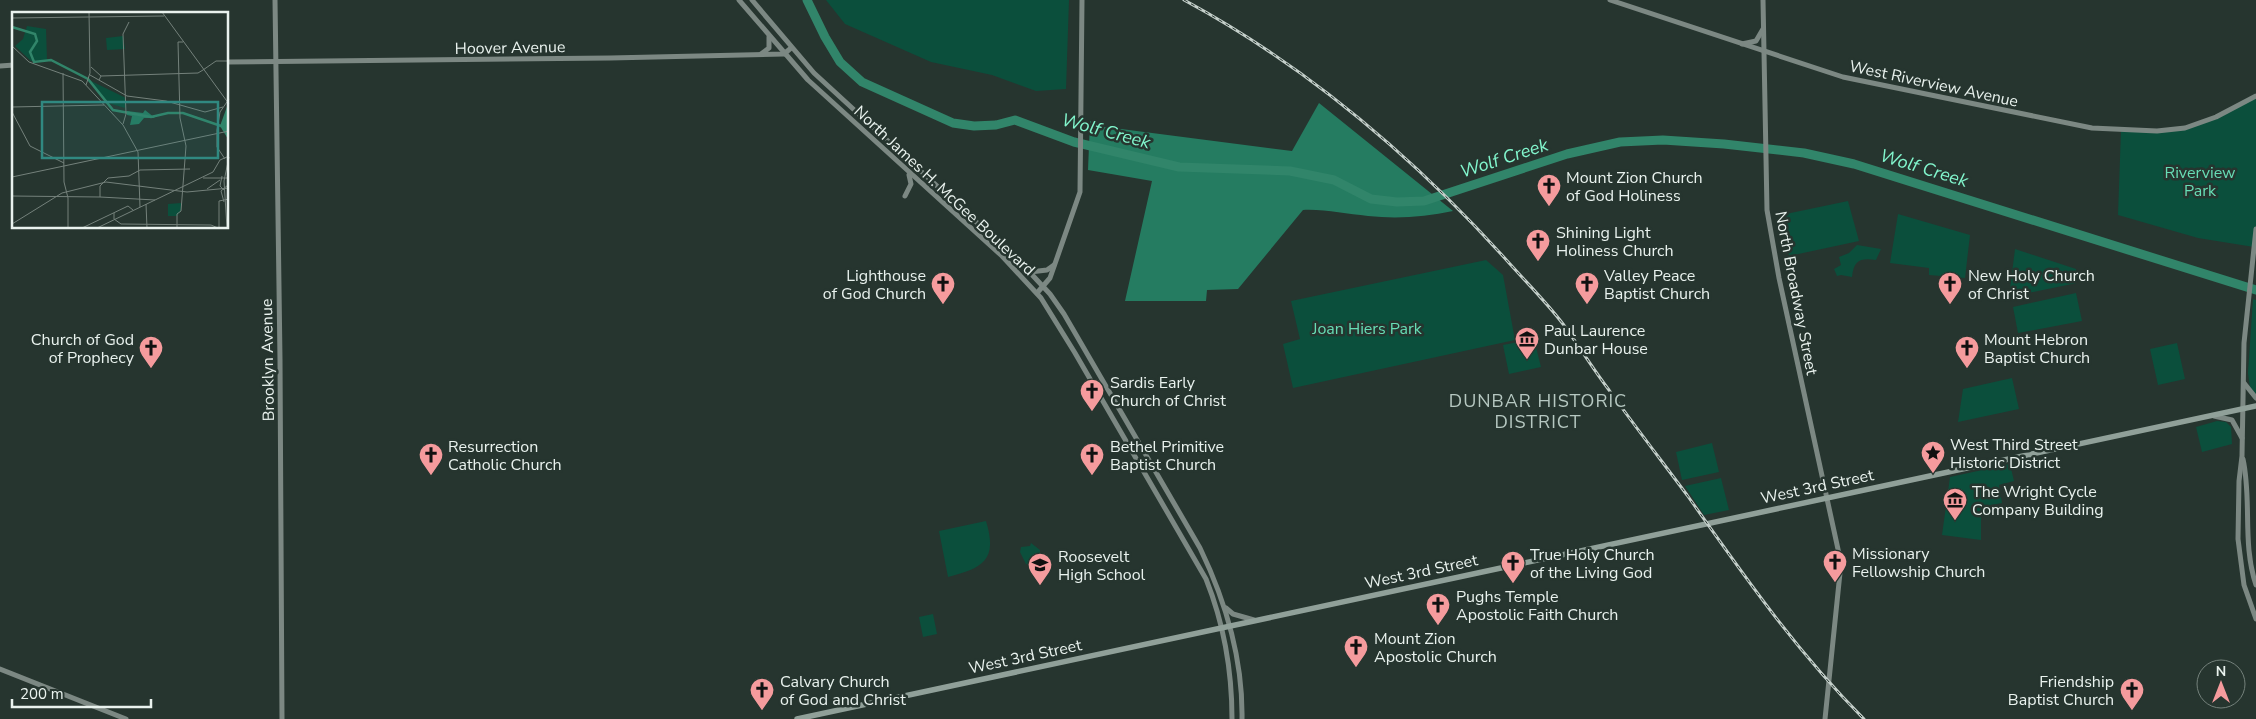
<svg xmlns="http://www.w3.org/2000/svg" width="2256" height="719" font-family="'Nunito Sans',sans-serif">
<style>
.green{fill:#0b4f3c}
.forest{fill:#257c61}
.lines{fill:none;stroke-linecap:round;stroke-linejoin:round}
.river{stroke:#31856a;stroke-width:9}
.secondary{stroke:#7c8883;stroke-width:5}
.primary{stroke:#90a099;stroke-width:5.5}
.rail-casing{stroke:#c4cfca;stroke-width:3}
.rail{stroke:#26352f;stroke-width:1;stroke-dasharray:4;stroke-linecap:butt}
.labels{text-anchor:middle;stroke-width:5;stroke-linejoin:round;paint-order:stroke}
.street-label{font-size:16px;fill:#e9f2ee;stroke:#26352f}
.park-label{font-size:16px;fill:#67ddb5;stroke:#26352f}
.poi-label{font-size:16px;fill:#e9f2ee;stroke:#26352f;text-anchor:start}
.water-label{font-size:18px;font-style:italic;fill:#82f6cd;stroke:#26352f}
.neighbourhood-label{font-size:18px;letter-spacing:1px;fill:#b6c8c1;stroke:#26352f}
.inset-river{fill:none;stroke:#31856a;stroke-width:2.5}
.inset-road{fill:none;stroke:#74817b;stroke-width:1}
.view{fill:#308981;fill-opacity:0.15;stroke:#308981;stroke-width:2.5}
.inset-edge{fill:none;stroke:#e9f2ee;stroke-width:2.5}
</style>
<rect width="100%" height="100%" fill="#26352f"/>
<g class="green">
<polygon points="826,0 1069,0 1066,89 1036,91 992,75 931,62 845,24"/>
<polygon points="2256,96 2256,229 2254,247 2198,238 2118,215 2121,130 2157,131 2193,126"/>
<polygon points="1848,201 1859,241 1789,256 1781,215"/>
<polygon points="1898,214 1970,235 1965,278 1929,275 1929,268 1890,263"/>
<path d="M 1857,245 L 1881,249 L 1876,260 C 1860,258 1854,260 1852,277 L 1841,275 L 1837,276 L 1834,269 L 1841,265 L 1839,257 L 1849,253 Z"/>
<polygon points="2015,249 2076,269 2077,283 2009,297"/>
<polygon points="1486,260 1503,275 1515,340 1293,388 1283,344 1300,339 1291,301"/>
<polygon points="2076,293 2082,321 2018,333 2013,307"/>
<polygon points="2253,299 2256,300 2256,395 2250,387 2248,373"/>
<polygon points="1534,339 1541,367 1509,374 1503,345"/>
<polygon points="2177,343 2185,379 2158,385 2150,349"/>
<polygon points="2012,378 2019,409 1958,422 1963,389"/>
<polygon points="2217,421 2226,422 2231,427 2232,444 2202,452 2196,427"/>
<polygon points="1712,443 1719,472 1682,480 1676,452"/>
<polygon points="2010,464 2014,481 1999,485 2002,503 1981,507 1981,540 1942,535 1950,477"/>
<polygon points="1721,478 1729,510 1704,515 1685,486"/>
<path d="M 986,521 C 998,560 983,568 948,577 L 939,531 Z"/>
<polygon points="1031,543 1040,550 1040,558 1029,565 1026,564 1020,552 1021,547 1030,546"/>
<polygon points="933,614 937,634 923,637 919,617"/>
</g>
<path class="forest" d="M 1319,103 L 1453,211 C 1425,217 1397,219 1368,216 C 1346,214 1325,209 1303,210 L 1238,289 L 1207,290 L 1206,301 L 1125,301 L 1152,181 L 1088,170 L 1090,121 L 1098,126 L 1292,151 Z"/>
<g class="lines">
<polyline class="river" points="807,0 825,37 840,62 862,82 953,123 974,126 996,125 1015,120 1074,142 1179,167 1290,171 1334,180 1371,199 1397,202 1424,201 1567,154 1620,142 1663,140 1724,144 1804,153 1854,164 2256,290"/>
<g class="secondary">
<polyline points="275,0 280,359 282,719"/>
<path d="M 739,0 L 808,80 L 1002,256 L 1041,298 L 1075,353 L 1206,579 C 1224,624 1232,671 1232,719"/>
<path d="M 752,0 L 814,73 L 1022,264 L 1050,294 L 1064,314 L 1200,548 C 1226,602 1243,659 1242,719"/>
<polyline points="1610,0 1843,77 2092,128 2157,131 2185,128 2216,117 2256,96"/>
<polyline points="1763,0 1767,210 1779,278 1841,563 1825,719"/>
<polyline points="1742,44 1756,41 1763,29"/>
<polyline points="761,54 769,48 769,37"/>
<polyline points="228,62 610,58 784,54 791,48"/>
<polyline points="0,66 14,65"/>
<polyline points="905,196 911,184 909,175"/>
<polyline points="2256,229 2244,343 2242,456 2239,481 2238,539 2244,585 2256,619"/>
<polyline points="1030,272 1047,270 1054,265"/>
<polyline points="1037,293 1050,278 1080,192 1082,0"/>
<polyline points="2244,383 2256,398"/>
<polyline points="2214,416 2232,420 2242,438"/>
<path d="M 2243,459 C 2252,500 2242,544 2256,585"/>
<polyline points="1226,608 1233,614 1254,620"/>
<polyline points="0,669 126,719"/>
</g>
<polyline class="primary" points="797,719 2256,406"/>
<defs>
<path id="rail" d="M 1184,0 C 1308,67 1416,159 1510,264 C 1528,284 1547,303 1563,324 C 1579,346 1593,369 1609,390 C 1634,425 1661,460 1687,495 C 1743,574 1795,650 1864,719"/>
</defs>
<use href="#rail" class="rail-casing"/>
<use href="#rail" class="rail"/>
</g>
<defs>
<symbol id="church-pin" viewBox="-11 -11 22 30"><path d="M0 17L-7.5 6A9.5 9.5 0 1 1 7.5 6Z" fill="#f59b9d" stroke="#26352f"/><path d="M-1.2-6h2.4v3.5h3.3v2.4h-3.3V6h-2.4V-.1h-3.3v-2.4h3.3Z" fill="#111"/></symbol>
<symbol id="museum-pin" viewBox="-11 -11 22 30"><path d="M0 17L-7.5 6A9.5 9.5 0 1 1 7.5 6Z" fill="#f59b9d" stroke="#26352f"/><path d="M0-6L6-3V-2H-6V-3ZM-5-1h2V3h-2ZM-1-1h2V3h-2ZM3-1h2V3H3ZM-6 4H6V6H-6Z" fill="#111"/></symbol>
<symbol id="sight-pin" viewBox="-11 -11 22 30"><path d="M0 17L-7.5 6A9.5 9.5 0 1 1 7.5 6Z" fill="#f59b9d" stroke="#26352f"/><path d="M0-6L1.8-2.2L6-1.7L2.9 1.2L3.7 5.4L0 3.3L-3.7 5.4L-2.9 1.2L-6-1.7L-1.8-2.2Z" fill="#111"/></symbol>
<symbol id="school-pin" viewBox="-11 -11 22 30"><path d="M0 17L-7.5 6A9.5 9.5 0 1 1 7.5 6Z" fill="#f59b9d" stroke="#26352f"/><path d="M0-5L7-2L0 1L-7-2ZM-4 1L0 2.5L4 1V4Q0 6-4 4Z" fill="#111"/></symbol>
</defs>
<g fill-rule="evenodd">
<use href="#church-pin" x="1535" y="172" width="28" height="38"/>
<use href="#church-pin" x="1524" y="227" width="28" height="38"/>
<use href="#church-pin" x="929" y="270" width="28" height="38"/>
<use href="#church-pin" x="1573" y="270" width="28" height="38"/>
<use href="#church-pin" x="1936" y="270" width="28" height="38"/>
<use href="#museum-pin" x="1513" y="325" width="28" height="38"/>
<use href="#church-pin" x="137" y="334" width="28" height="38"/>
<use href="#church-pin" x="1953" y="334" width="28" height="38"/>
<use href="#church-pin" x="1078" y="377" width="28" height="38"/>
<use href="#sight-pin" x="1919" y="439" width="28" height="38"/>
<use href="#church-pin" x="417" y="441" width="28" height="38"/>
<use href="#church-pin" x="1078" y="441" width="28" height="38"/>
<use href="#museum-pin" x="1941" y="486" width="28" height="38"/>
<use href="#church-pin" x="1821" y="548" width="28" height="38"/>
<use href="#church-pin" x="1499" y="549" width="28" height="38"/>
<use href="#school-pin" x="1026" y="551" width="28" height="38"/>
<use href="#church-pin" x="1424" y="591" width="28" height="38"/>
<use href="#church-pin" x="1342" y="633" width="28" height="38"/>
<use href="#church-pin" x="748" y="676" width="28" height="38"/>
<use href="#church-pin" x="2118" y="676" width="28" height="38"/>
</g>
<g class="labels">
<g class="street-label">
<text transform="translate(510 47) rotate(-1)" y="6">Hoover Avenue</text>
<text transform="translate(1934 83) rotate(12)" y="6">West Riverview Avenue</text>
<text transform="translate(945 190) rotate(43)" y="6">North James H. McGee Boulevard</text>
<text transform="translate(1797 293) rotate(79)" y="6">North Broadway Street</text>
<text transform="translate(267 360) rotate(-91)" y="6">Brooklyn Avenue</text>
<text transform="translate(1817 486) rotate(-12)" y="6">West 3rd Street</text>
<text transform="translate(1421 571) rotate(-12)" y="6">West 3rd Street</text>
<text transform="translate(1025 656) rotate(-12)" y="6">West 3rd Street</text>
</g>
<g class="park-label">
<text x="2200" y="178">Riverview<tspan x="2200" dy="18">Park</tspan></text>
<text x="1367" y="334">Joan Hiers Park</text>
</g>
<g class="poi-label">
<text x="1566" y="183">Mount Zion Church<tspan x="1566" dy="18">of God Holiness</tspan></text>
<text x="1556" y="238">Shining Light<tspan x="1556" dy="18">Holiness Church</tspan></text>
<text x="926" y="281" text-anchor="end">Lighthouse<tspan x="926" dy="18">of God Church</tspan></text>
<text x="1604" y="281">Valley Peace<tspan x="1604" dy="18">Baptist Church</tspan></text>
<text x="1968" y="281">New Holy Church<tspan x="1968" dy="18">of Christ</tspan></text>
<text x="1544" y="336">Paul Laurence<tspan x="1544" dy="18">Dunbar House</tspan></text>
<text x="134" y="345" text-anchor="end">Church of God<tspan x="134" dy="18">of Prophecy</tspan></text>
<text x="1984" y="345">Mount Hebron<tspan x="1984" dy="18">Baptist Church</tspan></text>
<text x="1110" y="388">Sardis Early<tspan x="1110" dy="18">Church of Christ</tspan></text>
<text x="1950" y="450">West Third Street<tspan x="1950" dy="18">Historic District</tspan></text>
<text x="448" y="452">Resurrection<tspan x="448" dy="18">Catholic Church</tspan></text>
<text x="1110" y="452">Bethel Primitive<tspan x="1110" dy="18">Baptist Church</tspan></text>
<text x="1972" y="497">The Wright Cycle<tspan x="1972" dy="18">Company Building</tspan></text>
<text x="1852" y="559">Missionary<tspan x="1852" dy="18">Fellowship Church</tspan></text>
<text x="1530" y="560">True Holy Church<tspan x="1530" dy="18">of the Living God</tspan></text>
<text x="1058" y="562">Roosevelt<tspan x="1058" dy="18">High School</tspan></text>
<text x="1456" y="602">Pughs Temple<tspan x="1456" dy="18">Apostolic Faith Church</tspan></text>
<text x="1374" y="644">Mount Zion<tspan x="1374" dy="18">Apostolic Church</tspan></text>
<text x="780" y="687">Calvary Church<tspan x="780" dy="18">of God and Christ</tspan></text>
<text x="2114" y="687" text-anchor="end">Friendship<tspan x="2114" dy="18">Baptist Church</tspan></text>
</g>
<g class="water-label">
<text transform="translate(1106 131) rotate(15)" y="6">Wolf Creek</text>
<text transform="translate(1504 158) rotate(-18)" y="6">Wolf Creek</text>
<text transform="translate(1924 168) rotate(17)" y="6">Wolf Creek</text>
</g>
<g class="neighbourhood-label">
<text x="1538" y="407">DUNBAR HISTORIC<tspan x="1538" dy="21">DISTRICT</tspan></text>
</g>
</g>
<g transform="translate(12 12)">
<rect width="216" height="216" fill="#26352f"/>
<path d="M 15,14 L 34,17 L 35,48 L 19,49 L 3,34 L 11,27 ZM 111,24 L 113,37 L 95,38 L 94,26 ZM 77,68 L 114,86 L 113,96 L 96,91 ZM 169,191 L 169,199 L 165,204 L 156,204 L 156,192 Z" fill="#0b4f3c"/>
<path d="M 133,98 L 143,106 L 132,106 L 127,112 L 118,113 L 120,104 L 115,103 L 115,99 L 131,101 Z" fill="#257c61"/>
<path d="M 216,92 L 216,127 L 208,114 Z" fill="#31856a"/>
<path class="inset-river" d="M 0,15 L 23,22 L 25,29 L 18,40 L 22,50 L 39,48 L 76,67 L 101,98 L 139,105 L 156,101 L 171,101 L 212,115"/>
<path class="inset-road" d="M 150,0 L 217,92M 0,6 L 152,4M 0,34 L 17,50 L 70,69 L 111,113 L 126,140 L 128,195M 79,55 L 89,64 L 87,68M 191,58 L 204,49 L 217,49M 51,61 L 52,170 L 56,186 L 56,216M 78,63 L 115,84 L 154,89 L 193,100 L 211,95M 89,64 L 186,61 L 191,58M 74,73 L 78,61 L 77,0M 0,95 L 92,93M 0,100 L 18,134 L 52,151M 111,112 L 114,102 L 111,22 L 117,10M 213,147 L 205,135 L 205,118 L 208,100 L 217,87M 210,164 L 208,174 L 212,178M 0,165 L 217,119M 191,166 L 217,166M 195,177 L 208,168M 0,184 L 88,185M 143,188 L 88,185 L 88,174 L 96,166 L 117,164 L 128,158 L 178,157M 212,190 L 209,179 L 217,172M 134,192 L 135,216M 102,201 L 102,207 L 109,212 L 199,213 L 206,216M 0,212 L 50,181 L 94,170 L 175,180 L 217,176M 70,216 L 116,194 L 121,198M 85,216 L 201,160 L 208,148 L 217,144M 165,216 L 165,202 L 169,199 L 174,134 L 168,106 L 166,30 L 171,30M 207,216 L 207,189 L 217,187M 215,216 L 212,169 L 217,145"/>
<path class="view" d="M 30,90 L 206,90 L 206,146 L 30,146 Z"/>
<rect width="216" height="216" class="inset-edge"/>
</g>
<g transform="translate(2221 684)"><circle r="24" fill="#26352f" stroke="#74817b"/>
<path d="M0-4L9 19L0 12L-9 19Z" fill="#f59b9d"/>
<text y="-8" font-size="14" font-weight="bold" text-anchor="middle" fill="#e9f2ee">N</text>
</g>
<path d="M12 699v8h139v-8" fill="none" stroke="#e9f2ee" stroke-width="2.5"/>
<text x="20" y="699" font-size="15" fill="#e9f2ee" stroke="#26352f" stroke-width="4" paint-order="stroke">200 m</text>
</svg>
